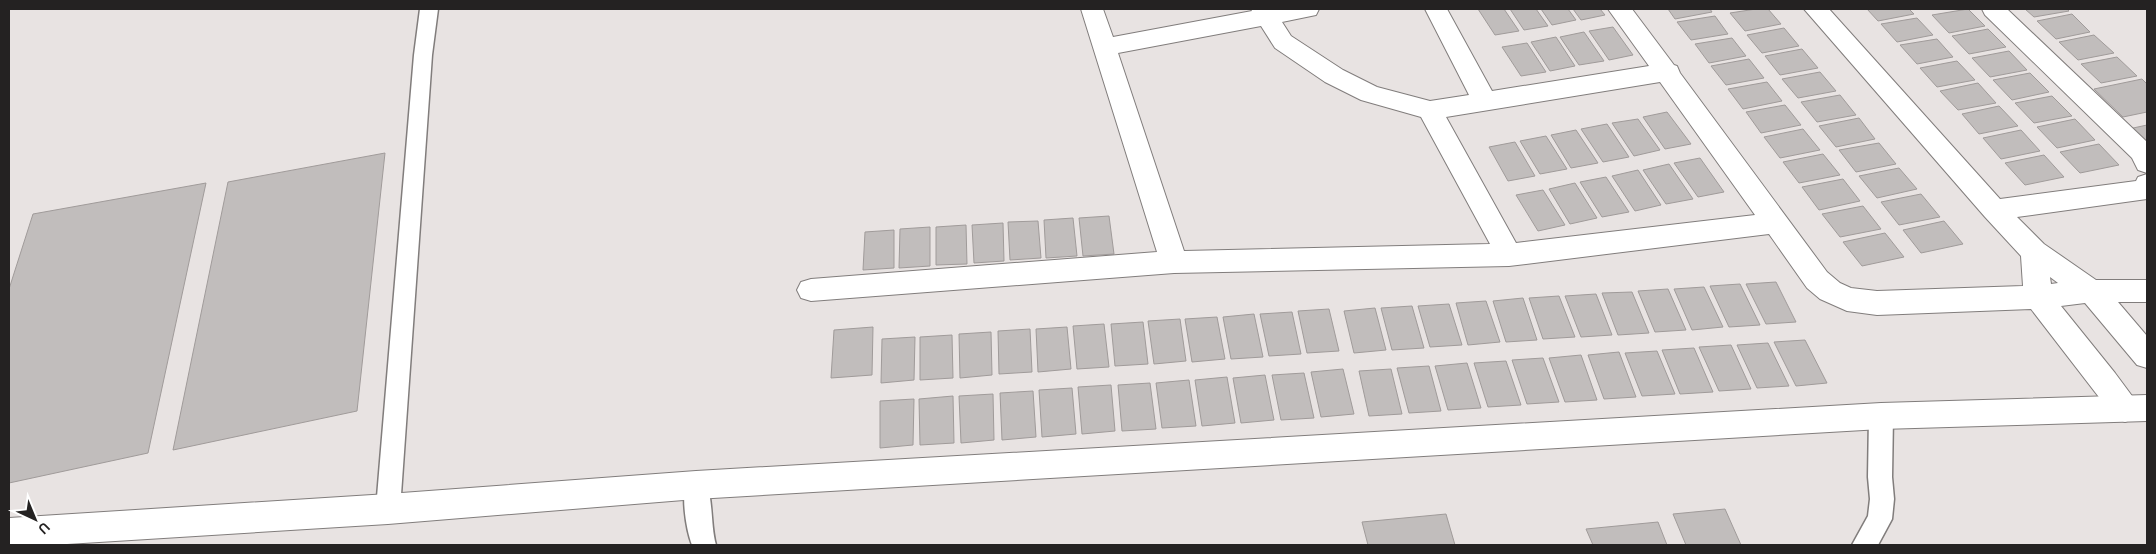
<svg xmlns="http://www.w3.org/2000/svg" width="2156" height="554" font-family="Overpass,sans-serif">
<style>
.building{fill:#c1bdbc;stroke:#a09b9a}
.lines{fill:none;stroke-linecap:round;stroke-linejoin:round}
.service-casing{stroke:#817d7c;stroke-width:3}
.minor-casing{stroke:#817d7c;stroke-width:2}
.tertiary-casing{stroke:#817d7c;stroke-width:2}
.service{fill:#fff;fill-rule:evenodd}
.minor{fill:#fff;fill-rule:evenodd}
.tertiary{fill:#fff;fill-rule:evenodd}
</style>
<rect width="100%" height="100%" fill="#e8e3e2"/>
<g class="building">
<polygon points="1478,9 1504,9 1519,31 1495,35"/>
<polygon points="1510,9 1536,9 1548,26 1524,30"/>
<polygon points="1541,9 1568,9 1576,20 1552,25"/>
<polygon points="1573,9 1600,9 1605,15 1581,20"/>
<polygon points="1668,9 1710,9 1712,12 1675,19"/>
<polygon points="1756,9 1768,9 1781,24 1745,31 1730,13"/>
<polygon points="1867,9 1909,9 1914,14 1878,21"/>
<polygon points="1968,9 1985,26 1949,33 1932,15"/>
<polygon points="2025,9 2067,9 2069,11 2034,17"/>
<polygon points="2072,14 2090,32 2056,39 2037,21"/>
<polygon points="1715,16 1728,34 1691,40 1677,22"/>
<polygon points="1917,18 1933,35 1897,42 1881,24"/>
<polygon points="1613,27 1633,55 1609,60 1589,31"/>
<polygon points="1784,28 1799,46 1762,53 1747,35"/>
<polygon points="1988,29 2006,47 1969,54 1952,36"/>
<polygon points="1584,32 1604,61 1579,65 1560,37"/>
<polygon points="2094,35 2114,53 2078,60 2059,42"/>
<polygon points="1556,37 1575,66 1550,71 1531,42"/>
<polygon points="1732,38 1746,56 1709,63 1695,44"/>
<polygon points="1937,39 1953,57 1917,64 1900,45"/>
<polygon points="1527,43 1546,72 1521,76 1502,47"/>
<polygon points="1802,49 1818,68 1780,75 1765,56"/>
<polygon points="2009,51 2027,70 1990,77 1972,58"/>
<polygon points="2117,57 2137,76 2101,83 2081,64"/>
<polygon points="1749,59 1764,78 1726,85 1711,66"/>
<polygon points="1957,61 1975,80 1937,87 1920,68"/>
<polygon points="1820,72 1836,91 1798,98 1782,79"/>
<polygon points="2030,73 2049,92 2012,100 1993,80"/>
<polygon points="2142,79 2147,84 2147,112 2123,117 2094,89"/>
<polygon points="1767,82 1782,101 1743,109 1728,89"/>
<polygon points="1978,83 1996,103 1958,110 1940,91"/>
<polygon points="1840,95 1856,115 1817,122 1801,102"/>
<polygon points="2052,96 2072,116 2034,123 2015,103"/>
<polygon points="1785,105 1801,125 1761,133 1746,112"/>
<polygon points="1999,106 2018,126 1979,134 1962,114"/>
<polygon points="1667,112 1691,144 1665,149 1643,117"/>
<polygon points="1859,118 1875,139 1836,147 1819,126"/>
<polygon points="1638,119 1660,150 1634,156 1612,123"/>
<polygon points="2075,119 2095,140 2057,148 2037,127"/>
<polygon points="1607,124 1629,157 1603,162 1581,129"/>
<polygon points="2147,125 2147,152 2124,130"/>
<polygon points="1803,129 1820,150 1780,158 1764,137"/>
<polygon points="1576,130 1598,163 1571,168 1551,135"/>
<polygon points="2021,130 2040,151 2001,159 1983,138"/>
<polygon points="1546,136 1567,169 1540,174 1520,141"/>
<polygon points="1515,142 1535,176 1508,181 1489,147"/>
<polygon points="1879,143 1896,164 1856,172 1839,150"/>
<polygon points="2099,144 2119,165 2080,173 2060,152"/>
<polygon points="385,153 357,411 173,450 228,182"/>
<polygon points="1823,154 1840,175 1799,183 1783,162"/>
<polygon points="2044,155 2064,177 2025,185 2005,163"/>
<polygon points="1700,158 1724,192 1698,197 1674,163"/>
<polygon points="1669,164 1693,199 1666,204 1643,170"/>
<polygon points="1899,168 1917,189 1877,198 1859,176"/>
<polygon points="1638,170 1661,205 1635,211 1612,176"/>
<polygon points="1606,177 1629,212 1602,217 1580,182"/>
<polygon points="1843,179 1860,201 1819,210 1802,187"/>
<polygon points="206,183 148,453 9,483 9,289 33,214"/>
<polygon points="1575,183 1597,218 1570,224 1549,189"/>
<polygon points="1543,190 1565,225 1538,231 1516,195"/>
<polygon points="1921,194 1940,217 1899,225 1881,202"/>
<polygon points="1863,206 1881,229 1840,237 1822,214"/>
<polygon points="1109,216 1114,254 1083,256 1079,218"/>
<polygon points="1073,218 1077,256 1046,258 1044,220"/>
<polygon points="1038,221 1041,258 1010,260 1008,222"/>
<polygon points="1944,221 1963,244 1921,253 1903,230"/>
<polygon points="1003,223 1004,261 974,263 972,225"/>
<polygon points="966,225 967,264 936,265 936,227"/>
<polygon points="930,227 930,266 899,268 900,229"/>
<polygon points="894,230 894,268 863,270 865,232"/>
<polygon points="1885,233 1904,257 1862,266 1843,242"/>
<polygon points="1776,282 1796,322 1766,324 1746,284"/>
<polygon points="1740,284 1760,325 1729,327 1710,286"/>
<polygon points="1704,287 1723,327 1692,330 1674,289"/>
<polygon points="1668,289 1686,330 1655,332 1638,291"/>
<polygon points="1632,292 1649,333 1618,335 1602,293"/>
<polygon points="1596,294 1612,335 1581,337 1565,296"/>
<polygon points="1559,296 1575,337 1543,339 1529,298"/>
<polygon points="1523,298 1537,340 1506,342 1493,301"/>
<polygon points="1486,301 1500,342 1468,345 1456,303"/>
<polygon points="1449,304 1462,345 1430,347 1418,306"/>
<polygon points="1412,306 1424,348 1392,350 1381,308"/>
<polygon points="1375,308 1386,350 1354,353 1344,311"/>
<polygon points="1329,309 1339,351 1307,353 1298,311"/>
<polygon points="1292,312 1301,354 1269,356 1260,314"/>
<polygon points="1254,314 1263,357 1231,359 1223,317"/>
<polygon points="1217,317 1225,359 1192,362 1185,319"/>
<polygon points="1180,319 1186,361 1154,364 1148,321"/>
<polygon points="1143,322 1148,364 1115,366 1111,324"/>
<polygon points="1104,324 1109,367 1077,369 1073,326"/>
<polygon points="873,327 872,375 831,378 834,330"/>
<polygon points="1067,327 1071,369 1038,372 1036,329"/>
<polygon points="1030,329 1032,372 999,374 998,331"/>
<polygon points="991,332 992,375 960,378 959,334"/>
<polygon points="952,335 953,378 920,380 920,337"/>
<polygon points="915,337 914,380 881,383 882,339"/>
<polygon points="1805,340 1827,383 1796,386 1774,342"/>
<polygon points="1768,343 1789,386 1757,388 1737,345"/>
<polygon points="1731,345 1751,389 1719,391 1699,347"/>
<polygon points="1694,348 1713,392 1680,394 1662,350"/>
<polygon points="1657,351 1675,394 1642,396 1625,353"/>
<polygon points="1619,352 1636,397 1604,399 1588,355"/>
<polygon points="1581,355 1597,400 1565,402 1549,358"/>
<polygon points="1543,358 1559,402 1527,404 1512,360"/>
<polygon points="1506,361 1521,405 1488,407 1474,363"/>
<polygon points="1467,363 1481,408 1448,410 1435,366"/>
<polygon points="1429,366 1441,411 1409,413 1397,368"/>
<polygon points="1343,369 1354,414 1321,417 1311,372"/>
<polygon points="1391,369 1402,414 1369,416 1359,371"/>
<polygon points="1304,373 1314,418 1281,420 1272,375"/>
<polygon points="1265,375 1274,420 1241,423 1233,378"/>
<polygon points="1227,377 1235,423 1202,426 1195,380"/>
<polygon points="1189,380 1196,426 1162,428 1156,383"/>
<polygon points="1150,383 1156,429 1122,431 1118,385"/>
<polygon points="1111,385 1115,431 1082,434 1078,387"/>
<polygon points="1072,388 1076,434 1042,437 1039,390"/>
<polygon points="1033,391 1036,437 1002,440 1000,393"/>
<polygon points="993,394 994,440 961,443 959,396"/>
<polygon points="953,396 954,443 920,445 919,399"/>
<polygon points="914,399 913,445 880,448 880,401"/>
<polygon points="1725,509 1741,545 1686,545 1673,514"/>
<polygon points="1446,514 1455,545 1368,545 1362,522"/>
<polygon points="1658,522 1667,545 1593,545 1586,529"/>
</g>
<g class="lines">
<defs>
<g id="service">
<polygon points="420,9 438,9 432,55 400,509 397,517 388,520 379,517 376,509 414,55"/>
<polygon points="1881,406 1889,409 1893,416 1892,477 1894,499 1892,519 1878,545 1852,545 1868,516 1870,499 1868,477 1869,416 1873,409"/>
<path d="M 696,474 L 704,477 C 714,498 710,524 716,545 L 692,545 C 686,529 680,493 688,477 Z"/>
</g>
<g id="minor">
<path d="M 1081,9 L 1103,9 L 1113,37 L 1252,11 L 1251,9 L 1319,9 L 1316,15 L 1282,22 L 1291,36 L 1343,70 L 1377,87 L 1430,101 L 1469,95 L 1425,9 L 1447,9 L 1492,91 L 1649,66 L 1608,9 L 1632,9 L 1674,65 L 1677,66 L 1680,73 L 1827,272 L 1840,283 L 1851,288 L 1877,291 L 2023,286 L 2021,256 L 1985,217 L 1804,9 L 1829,9 L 2000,199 L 2136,181 L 2138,177 L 2147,174 L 2147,199 L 2017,217 L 2044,244 L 2096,280 L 2147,280 L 2147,302 L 2118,302 L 2147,336 L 2147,368 L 2137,365 L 2085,303 L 2061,306 L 2115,373 L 2135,400 L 2140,409 L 2135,418 L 2125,422 L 2115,418 L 2031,309 L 1877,315 L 1847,311 L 1820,299 L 1807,288 L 1769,234 L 1509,266 L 1174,273 L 811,301 L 801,298 L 797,290 L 801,282 L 811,279 L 1157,252 ZM 1261,26 L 1275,48 L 1325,82 L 1361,100 L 1421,117 L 1490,244 L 1184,251 L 1118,53 ZM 1660,82 L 1755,215 L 1516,243 L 1446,117 ZM 2050,277 L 2058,283 L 2051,284 Z"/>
<polygon points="1982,9 2007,9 2147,142 2147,173 2138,170 2132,158 1985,15"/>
</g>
<polygon id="tertiary" points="2147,395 2147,421 1881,429 696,499 388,524 51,545 9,545 9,518 388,494 696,471 1881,403"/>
</defs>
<use href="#service" class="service-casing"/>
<use href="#minor" class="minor-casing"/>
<use href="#tertiary" class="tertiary-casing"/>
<use href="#service" class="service"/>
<use href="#minor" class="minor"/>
<use href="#tertiary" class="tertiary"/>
</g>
<rect width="2156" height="554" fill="none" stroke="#242222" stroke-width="20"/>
<g transform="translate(35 519) rotate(136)" stroke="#ffffff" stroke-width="4" paint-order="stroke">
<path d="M0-4L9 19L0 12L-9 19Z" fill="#242222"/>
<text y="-8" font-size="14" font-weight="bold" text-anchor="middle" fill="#242222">U</text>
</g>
</svg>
